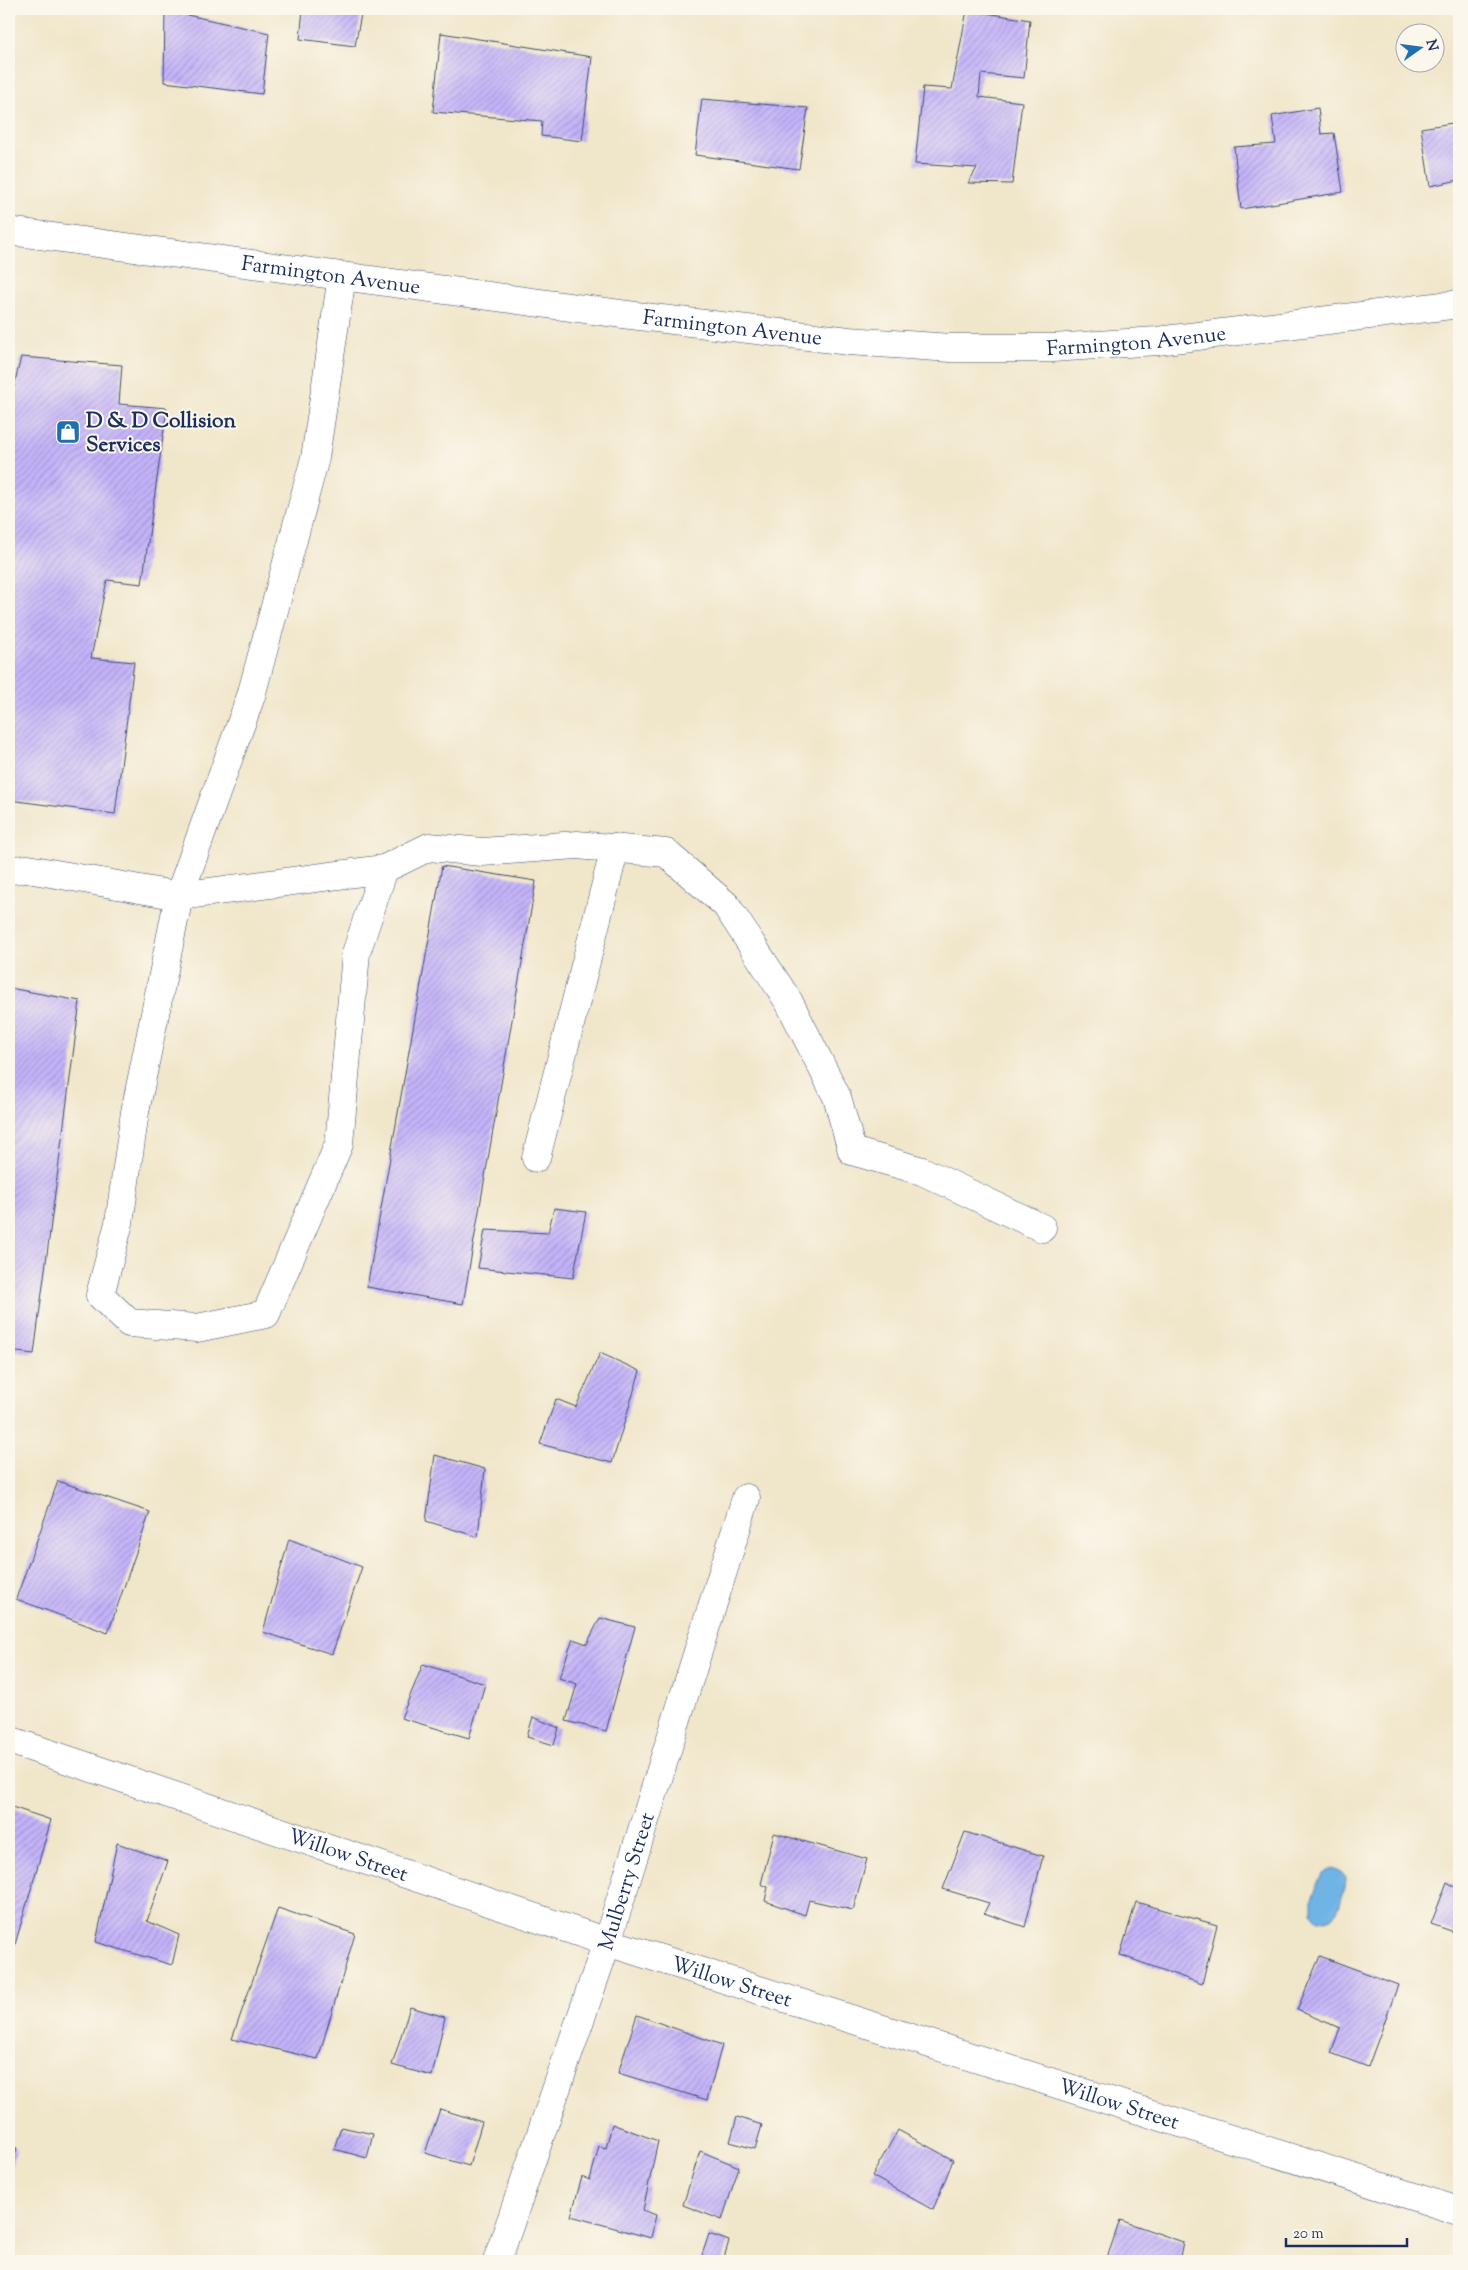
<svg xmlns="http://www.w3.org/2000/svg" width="1468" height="2270" font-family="'Sorts Mill Goudy',serif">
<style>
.water{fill:#6fb3e5;stroke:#4571a2}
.building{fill:url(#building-hatch)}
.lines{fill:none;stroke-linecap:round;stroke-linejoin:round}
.minor-casing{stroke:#3b4a6e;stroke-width:29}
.minor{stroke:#fff;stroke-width:28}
.labels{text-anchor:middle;stroke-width:4;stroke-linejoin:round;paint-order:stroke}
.street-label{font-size:21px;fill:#1b2f5e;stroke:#fbf7ec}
.poi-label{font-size:21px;font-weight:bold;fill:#1b2f5e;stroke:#fbf7ec;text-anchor:start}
</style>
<defs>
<pattern id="building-hatch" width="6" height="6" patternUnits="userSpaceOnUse" patternTransform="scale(1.25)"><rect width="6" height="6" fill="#c5b4fa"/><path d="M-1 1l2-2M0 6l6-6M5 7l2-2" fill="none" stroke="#9f93ce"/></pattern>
</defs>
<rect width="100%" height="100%" fill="#fbf7ec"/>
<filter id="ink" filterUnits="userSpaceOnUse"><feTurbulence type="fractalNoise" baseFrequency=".02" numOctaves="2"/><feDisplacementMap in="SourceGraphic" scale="10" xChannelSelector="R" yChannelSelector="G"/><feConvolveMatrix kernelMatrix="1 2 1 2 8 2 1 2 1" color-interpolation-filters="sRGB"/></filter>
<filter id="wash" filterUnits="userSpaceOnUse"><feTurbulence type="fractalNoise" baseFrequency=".0096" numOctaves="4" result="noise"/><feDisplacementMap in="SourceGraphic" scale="20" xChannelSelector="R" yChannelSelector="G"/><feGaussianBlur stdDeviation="1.12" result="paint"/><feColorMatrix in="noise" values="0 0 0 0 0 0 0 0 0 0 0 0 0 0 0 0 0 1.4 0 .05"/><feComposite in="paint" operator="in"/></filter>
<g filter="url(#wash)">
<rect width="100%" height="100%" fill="#f0e6ca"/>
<path class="water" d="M 1332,1869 L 1341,1872 L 1346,1878 C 1346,1885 1345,1888 1343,1894 C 1337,1908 1339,1922 1318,1920 L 1311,1912 L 1311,1900 L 1323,1873 Z"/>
<g id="blocks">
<g class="building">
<polygon points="303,9 362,9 355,46 300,39"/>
<polygon points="165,10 269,33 262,94 164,82"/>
<polygon points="967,10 1030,20 1024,78 981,74 979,97 1022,102 1012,184 968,183 977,168 915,164 923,87 952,89"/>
<polygon points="441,33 592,57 582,141 541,136 542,121 433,112"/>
<polygon points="702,99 808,108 799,169 695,155"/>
<polygon points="1318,108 1321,134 1334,133 1343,192 1241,209 1234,147 1276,144 1272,116"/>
<polygon points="1459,122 1459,180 1430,186 1421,128"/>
<polygon points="21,357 122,365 119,404 167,408 142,584 107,580 91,658 134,662 115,814 9,800 9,393 12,394"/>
<polygon points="442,866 536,881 463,1304 367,1287"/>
<polygon points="9,988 80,1001 34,1354 9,1351"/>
<polygon points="554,1208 586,1212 573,1278 478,1268 485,1230 548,1233"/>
<polygon points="600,1353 640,1371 612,1463 540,1444 556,1399 576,1407"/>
<polygon points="435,1455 485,1469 478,1537 426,1521"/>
<polygon points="58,1481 150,1512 108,1633 16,1599"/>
<polygon points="289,1539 362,1567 332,1654 263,1632"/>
<polygon points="600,1618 635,1627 606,1731 566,1721 577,1684 559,1678 573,1639 587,1644"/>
<polygon points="423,1664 485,1684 469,1738 401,1718"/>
<polygon points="533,1717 559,1728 554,1745 527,1737"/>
<polygon points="9,1806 51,1820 14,1948 9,1946"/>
<polygon points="965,1832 1043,1856 1025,1927 984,1913 989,1903 943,1889"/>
<polygon points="774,1833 867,1859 853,1910 809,1900 805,1915 765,1901 768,1887 761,1884"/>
<polygon points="117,1843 168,1861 147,1921 179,1935 172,1965 96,1942"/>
<polygon points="1447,1882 1459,1889 1459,1927 1457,1933 1431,1924"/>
<polygon points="1136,1902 1217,1925 1202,1984 1120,1955"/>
<polygon points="278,1908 355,1934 318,2059 232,2039"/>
<polygon points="1320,1956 1398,1985 1368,2067 1331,2053 1340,2028 1297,2010"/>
<polygon points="410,2007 445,2017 432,2076 392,2065"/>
<polygon points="637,2015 722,2045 707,2100 618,2073"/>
<polygon points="440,2109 482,2122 469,2166 425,2153"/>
<polygon points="737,2117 762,2125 755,2149 730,2142"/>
<polygon points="612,2124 658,2141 643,2210 656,2215 651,2238 571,2216 582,2177 590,2180 599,2146 606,2148"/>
<polygon points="341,2127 373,2134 367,2158 334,2149"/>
<polygon points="898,2130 953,2160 933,2210 872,2176"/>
<polygon points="9,2146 17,2148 9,2171"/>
<polygon points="700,2151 739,2167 722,2220 683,2205"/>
<polygon points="1120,2220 1183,2242 1179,2261 1106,2261"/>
<polygon points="709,2234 729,2241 723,2261 700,2261"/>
</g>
</g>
</g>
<g filter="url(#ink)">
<use href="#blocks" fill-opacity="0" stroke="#3b4a6e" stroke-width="1"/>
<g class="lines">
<defs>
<g id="minor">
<path id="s1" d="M 9,231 L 629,315 L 849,341 L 951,348 L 1052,348 L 1157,341 L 1459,304"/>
<polyline points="342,276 315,458 251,696 179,896 135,1112 119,1223 100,1295 129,1323 197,1328 266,1314 339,1144 356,953 384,869 429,847 482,852 577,845 666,853 726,905 789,1002 837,1097 852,1151 922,1171 1042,1228"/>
<polyline points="9,870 28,869 179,896 384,869"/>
<polyline points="536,1158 615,848"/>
<path id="s2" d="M 9,1740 L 607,1942 L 1459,2211"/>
<path id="s3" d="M 497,2261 L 607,1942 L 746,1498"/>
</g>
</defs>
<use href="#minor" class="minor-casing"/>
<use href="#minor" class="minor"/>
</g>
</g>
<defs>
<symbol id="shop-square" viewBox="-11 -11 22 22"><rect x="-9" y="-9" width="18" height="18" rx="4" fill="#1f6fb2" stroke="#fbf7ec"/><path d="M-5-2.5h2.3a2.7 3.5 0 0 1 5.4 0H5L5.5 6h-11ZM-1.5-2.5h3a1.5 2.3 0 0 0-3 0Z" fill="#fff"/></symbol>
</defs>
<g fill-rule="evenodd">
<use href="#shop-square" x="54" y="418" width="28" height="28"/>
</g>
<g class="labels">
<g class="street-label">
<text dy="7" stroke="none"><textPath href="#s1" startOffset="325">Farmington Avenue</textPath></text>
<text dy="7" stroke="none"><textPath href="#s1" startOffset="730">Farmington Avenue</textPath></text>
<text dy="7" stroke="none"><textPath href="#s1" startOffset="1135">Farmington Avenue</textPath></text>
<text dy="7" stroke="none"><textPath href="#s2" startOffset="358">Willow Street</textPath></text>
<text dy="7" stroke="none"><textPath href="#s3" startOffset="401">Mulberry Street</textPath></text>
<text dy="7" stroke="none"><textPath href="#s2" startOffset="762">Willow Street</textPath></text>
<text dy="7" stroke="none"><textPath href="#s2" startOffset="1168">Willow Street</textPath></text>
</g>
<g class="poi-label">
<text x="86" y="427">D &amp; D Collision<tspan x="86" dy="24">Services</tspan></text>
</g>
</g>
<rect width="1468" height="2270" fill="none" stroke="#fbf7ec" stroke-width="30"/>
<g transform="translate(1420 48) rotate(76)"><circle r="24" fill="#fbf7ec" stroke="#a1a7b3"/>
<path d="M0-4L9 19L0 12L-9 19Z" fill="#1f6fb2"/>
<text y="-8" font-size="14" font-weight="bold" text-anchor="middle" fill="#1b2f5e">N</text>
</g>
<path d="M1286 2238v8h121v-8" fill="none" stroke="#1b2f5e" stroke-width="2.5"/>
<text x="1293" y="2238" font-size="15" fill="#1b2f5e" stroke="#fbf7ec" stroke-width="4" paint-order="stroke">20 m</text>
</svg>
